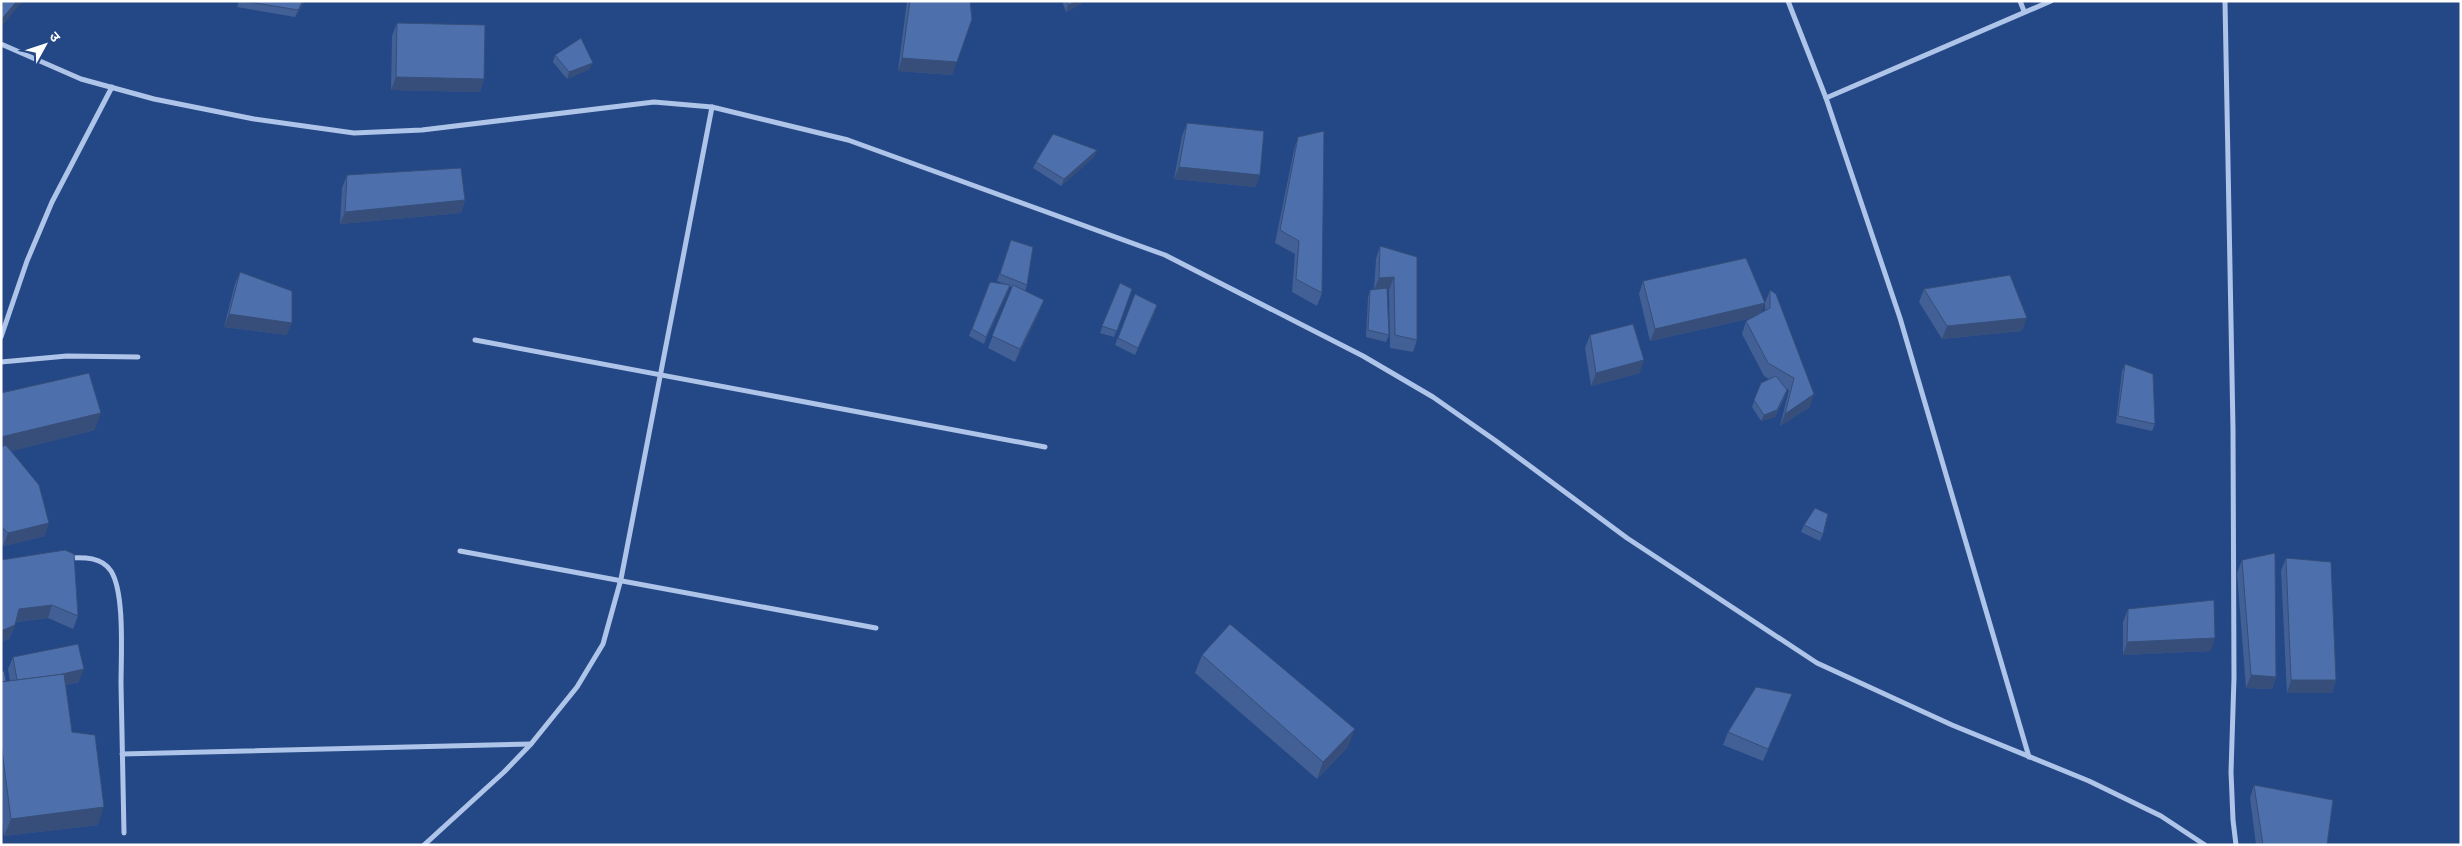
<svg xmlns="http://www.w3.org/2000/svg" width="2462" height="846" font-family="'DejaVu Sans','Noto Sans Devanagari',sans-serif">
<style>
.lines{fill:none;stroke-linecap:round;stroke-linejoin:round}
.street{stroke:#aec4e8;stroke-width:5}
.wall{fill:#426095}
.shaded-wall{fill:#364e79}
.building{fill:#4d70ad;stroke:#364e79}
</style>
<rect width="100%" height="100%" fill="#244785"/>
<g class="lines">
<g class="street">
<polyline points="1788,1 1826,98 1900,318 2029,757"/>
<polyline points="2020,1 2024,11"/>
<polyline points="2225,1 2233,429 2234,678 2231,772 2233,820 2236,845"/>
<polyline points="1,44 81,79 154,99 254,119 354,133 422,130 654,102 712,107 848,140 1165,255 1363,356 1433,397 1496,441 1627,538 1817,663 1952,725 2089,781 2161,816 2205,845"/>
<polyline points="1826,98 2051,1"/>
<polyline points="1,337 27,261 52,202 112,87"/>
<polyline points="475,340 1045,447"/>
<polyline points="1,362 67,356 138,357"/>
<polyline points="460,551 876,628"/>
<path d="M 69,558 C 84,557 102,557 111,571 C 125,593 121,656 121,684 C 122,733 123,783 124,833"/>
<polyline points="122,754 531,744"/>
<polyline points="424,845 504,772 531,744 577,687 603,644 621,579 712,107"/>
</g>
</g>
<g class="wall">
<polygon points="239,1 305,1 295,17 237,7"/>
<polygon points="907,1 970,1 952,75 898,71"/>
<polygon points="1062,1 1082,1 1081,4 1066,12"/>
<polygon points="397,23 484,79 480,92 391,90 392,36"/>
<polygon points="555,55 590,69 567,79 553,62"/>
<polygon points="1187,123 1260,175 1255,187 1174,179 1182,136"/>
<polygon points="1298,137 1322,293 1317,306 1292,292 1295,254 1275,243 1294,150"/>
<polygon points="1097,150 1094,157 1061,186 1033,168 1036,162"/>
<polygon points="347,175 465,200 461,213 340,224 342,188"/>
<polygon points="1011,240 1027,285 1025,291 1039,313 1015,362 988,348 1012,287 1010,286 984,344 969,336 990,282 1007,285 997,281"/>
<polygon points="1380,246 1417,257 1417,340 1413,352 1390,348 1389,290 1387,290 1389,335 1386,342 1366,337 1368,297 1370,290 1374,289 1376,259"/>
<polygon points="240,272 287,335 224,327 235,284"/>
<polygon points="1643,281 1762,312 1765,311 1765,303 1770,290 1810,407 1780,426 1789,390 1787,389 1785,396 1775,417 1761,421 1752,407 1761,383 1769,379 1764,376 1742,334 1746,321 1752,318 1650,341 1639,294"/>
<polygon points="1120,283 1132,289 1114,337 1100,333"/>
<polygon points="1924,289 2022,331 1942,339 1919,302"/>
<polygon points="1135,294 1155,312 1135,355 1115,345"/>
<polygon points="1590,335 1640,373 1591,386 1585,348"/>
<polygon points="2125,364 2155,424 2152,431 2116,423 2122,371"/>
<polygon points="1,393 95,430 11,451 45,536 3,546 1,544"/>
<polygon points="1804,525 1823,534 1820,541 1801,532"/>
<polygon points="2286,558 2336,680 2332,693 2287,693 2281,571"/>
<polygon points="1,560 78,616 73,629 48,618 16,622 10,638 1,642"/>
<polygon points="2242,560 2276,677 2272,689 2246,688 2237,573"/>
<polygon points="2128,609 2211,651 2123,655 2123,622"/>
<polygon points="1202,655 1348,747 1317,779 1195,673"/>
<polygon points="13,657 79,682 66,685 72,732 98,825 4,836 1,812 1,672 6,681 10,681 8,669"/>
<polygon points="1787,707 1763,761 1723,745 1728,732"/>
<polygon points="2254,785 2327,845 2256,845 2250,798"/>
</g>
<g class="shaded-wall">
<polygon points="17,1 23,1 1,27 1,20"/>
<polygon points="303,1 305,1 295,17 298,10"/>
<polygon points="1076,1 1082,1 1081,4 1066,12 1068,5"/>
<polygon points="902,58 957,62 952,75 898,71"/>
<polygon points="593,63 590,69 567,79 569,72"/>
<polygon points="396,77 484,79 480,92 391,90"/>
<polygon points="1097,150 1094,157 1061,186 1064,179"/>
<polygon points="1179,167 1260,175 1255,187 1174,179"/>
<polygon points="465,200 461,213 340,224 345,212"/>
<polygon points="1394,277 1389,290 1374,290 1379,278"/>
<polygon points="1010,285 1008,292 984,344 986,337"/>
<polygon points="1044,300 1039,313 1015,362 1020,349"/>
<polygon points="1765,303 1760,316 1650,341 1655,329"/>
<polygon points="1157,305 1155,312 1135,355 1138,348"/>
<polygon points="229,314 292,323 287,335 224,327"/>
<polygon points="2027,318 2022,331 1942,339 1947,326"/>
<polygon points="1644,360 1640,373 1591,386 1596,373"/>
<polygon points="1787,390 1775,417 1761,421 1764,415"/>
<polygon points="1814,394 1810,407 1780,426 1785,414"/>
<polygon points="101,413 95,430 1,454 1,437"/>
<polygon points="49,523 45,536 3,546 8,533"/>
<polygon points="52,605 48,618 14,622 19,609"/>
<polygon points="15,625 10,638 1,642 1,631"/>
<polygon points="2215,638 2211,651 2123,655 2127,642"/>
<polygon points="84,669 79,682 13,696 18,683"/>
<polygon points="2251,675 2276,677 2272,689 2246,688"/>
<polygon points="2291,680 2336,680 2332,693 2287,693"/>
<polygon points="1792,694 1787,707 1763,761 1768,749"/>
<polygon points="1355,729 1348,747 1317,779 1323,762"/>
<polygon points="104,807 98,825 4,836 11,819"/>
</g>
<g class="building">
<polygon points="1,1 17,1 1,20"/>
<polygon points="243,1 303,1 298,10"/>
<polygon points="910,1 970,1 972,19 957,62 902,58"/>
<polygon points="1067,1 1076,1 1068,5"/>
<polygon points="397,23 485,25 484,79 396,77"/>
<polygon points="581,38 593,63 569,72 555,55"/>
<polygon points="1187,123 1264,131 1260,175 1179,167"/>
<polygon points="1324,131 1322,293 1296,279 1299,241 1280,230 1298,137"/>
<polygon points="1053,134 1097,150 1064,179 1036,162"/>
<polygon points="461,168 465,200 345,212 347,175"/>
<polygon points="1011,240 1033,247 1027,285 1000,274"/>
<polygon points="1380,246 1417,257 1417,340 1395,335 1394,277 1379,278"/>
<polygon points="1746,258 1765,303 1655,329 1643,281"/>
<polygon points="240,272 292,291 292,323 229,314"/>
<polygon points="2010,275 2027,318 1947,326 1924,289"/>
<polygon points="990,282 1010,285 986,337 972,329"/>
<polygon points="1120,283 1132,289 1117,331 1102,326"/>
<polygon points="1013,285 1044,300 1020,349 992,336"/>
<polygon points="1387,288 1389,335 1368,330 1370,290"/>
<polygon points="1770,290 1776,294 1814,394 1785,414 1794,378 1768,363 1746,321 1770,308"/>
<polygon points="1135,294 1157,305 1138,348 1118,338"/>
<polygon points="1633,324 1644,360 1596,373 1590,335"/>
<polygon points="2125,364 2153,374 2155,424 2118,416"/>
<polygon points="89,373 101,413 1,437 1,393"/>
<polygon points="1776,376 1787,390 1777,410 1764,415 1754,400 1761,383"/>
<polygon points="6,445 39,485 49,523 8,533 1,526 1,447"/>
<polygon points="1815,508 1828,514 1823,534 1804,525"/>
<polygon points="65,550 74,554 78,616 52,605 19,609 15,625 1,631 1,560"/>
<polygon points="2275,553 2276,677 2251,675 2242,560"/>
<polygon points="2286,558 2331,562 2336,680 2291,680"/>
<polygon points="2214,600 2215,638 2127,642 2128,609"/>
<polygon points="1230,624 1355,729 1323,762 1202,655"/>
<polygon points="78,644 84,669 58,675 17,680 13,657"/>
<polygon points="4,671 6,681 1,682 1,672"/>
<polygon points="64,674 72,732 95,735 104,807 11,819 1,743 1,682"/>
<polygon points="1756,687 1792,694 1768,749 1728,732"/>
<polygon points="2254,785 2333,800 2327,845 2263,845"/>
</g>
<rect width="2462" height="846" fill="none" stroke="#ffffff" stroke-width="5"/>
<g transform="translate(45 45) rotate(50)" stroke="#244785" stroke-width="4" paint-order="stroke">
<path d="M0-4L9 19L0 12L-9 19Z" fill="#ffffff"/>
<text y="-8" font-size="14" font-weight="bold" text-anchor="middle" fill="#ffffff">उ</text>
</g>
</svg>
